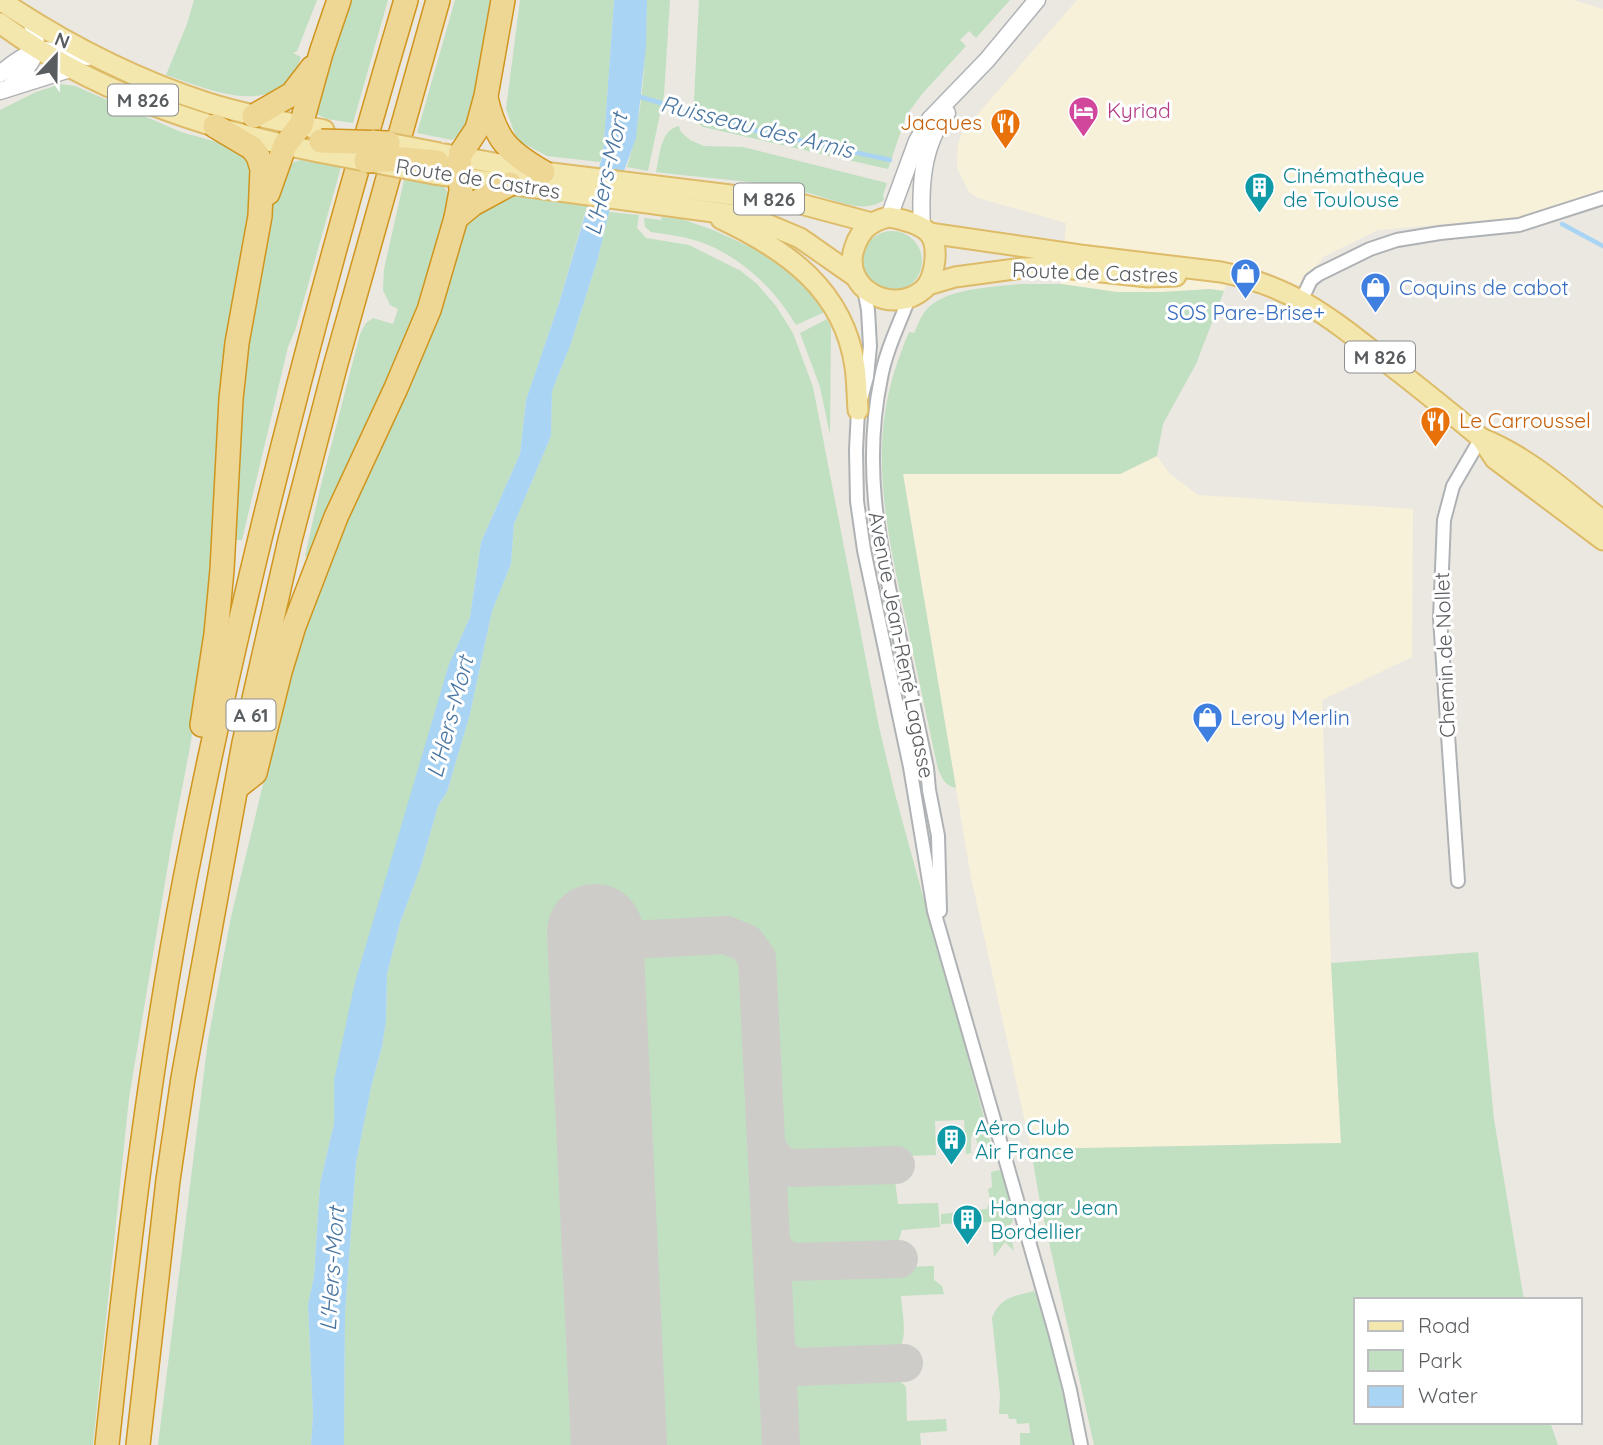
<svg xmlns="http://www.w3.org/2000/svg" width="1603" height="1445" font-family="Quicksand,sans-serif">
<style>
.commercial{fill:#f8f1d9}
.green{fill:#c1dfc1}
.water{fill:#a9d4f3}
.lines{fill:none;stroke-linecap:round;stroke-linejoin:round}
.stream{stroke:#a9d4f3;stroke-width:4.5}
.taxiway{stroke:#ceccc9;stroke-width:38}
.runway{stroke:#ceccc9;stroke-width:96}
.minor-casing{stroke:#afb2b5;stroke-width:16}
.tertiary-casing{stroke:#afb2b5;stroke-width:19}
.primary-casing{stroke:#ddbb68;stroke-width:23}
.motorway-casing{stroke:#cf951d;stroke-width:26}
.minor{stroke:#fff;stroke-width:12}
.tertiary{stroke:#fff;stroke-width:16}
.primary{stroke:#f3e7ae;stroke-width:19}
.motorway{stroke:#eed695;stroke-width:23}
.primary-bridge-casing{stroke:#ddbb68;stroke-width:23;stroke-linecap:butt}
.motorway-bridge-casing{stroke:#cf951d;stroke-width:26;stroke-linecap:butt}
.primary-bridge{stroke:#f3e7ae;stroke-width:19}
.motorway-bridge{stroke:#eed695;stroke-width:23}
.labels{text-anchor:middle;stroke-width:6;stroke-linejoin:round;paint-order:stroke}
.shield{fill:#fff;stroke:#8c8e90;stroke-width:2}
.shield-label{font-size:19px;font-weight:bold;fill:#5a5d60}
.hotel-label{font-size:21px;fill:#b23c85;stroke:#fff;text-anchor:start}
.food-label{font-size:21px;fill:#c56008;stroke:#fff;text-anchor:end}
.culture-label{font-size:21px;fill:#0d838f;stroke:#fff;text-anchor:start}
.street-label{font-size:21px;fill:#5a5d60;stroke:#fff}
.shop-label{font-size:21px;fill:#366cbe;stroke:#fff;text-anchor:start}
.water-label{font-size:23px;font-style:italic;fill:#4a76a2;stroke:#fff}
</style>
<rect width="100%" height="100%" fill="#ebe8e1"/>
<g class="commercial">
<polygon points="1077,0 1573,0 1603,9 1603,197 1552,215 1378,230 1323,257 1302,287 1236,259 1224,291 1210,289 1162,292 1117,292 1061,284 1066,223 978,198 969,192 957,168 958,144 963,131"/>
<polygon points="1157,456 1169,473 1198,495 1413,509 1412,657 1322,700 1331,963 1341,1143 1031,1149 971,877 903,474 1120,474"/>
</g>
<g class="green">
<path d="M 194,0 L 317,0 L 297,51 L 293,53 L 301,57 C 280,122 211,90 166,75 L 187,24 Z"/>
<polygon points="348,0 388,0 353,123 327,119 314,113"/>
<polygon points="455,0 491,0 471,117 462,133 452,140 417,133"/>
<polygon points="520,0 614,0 603,154 600,162 547,156 517,140 506,109"/>
<path d="M 647,0 L 670,0 L 664,95 L 648,171 L 627,167 C 644,114 645,56 647,0 Z"/>
<polygon points="699,0 1010,0 976,38 969,31 960,40 966,46 922,94 906,116 888,169 703,127 693,120"/>
<polygon points="61,84 75,86 181,132 235,147 242,151 252,167 253,199 243,241 225,349 213,597 190,747 173,835 129,1098 93,1445 0,1445 0,110 36,92"/>
<path d="M 679,126 L 681,132 L 690,140 L 704,146 L 743,147 L 887,183 L 883,195 L 884,200 C 862,215 836,200 812,194 C 761,180 708,179 656,172 C 660,155 660,130 679,126 Z"/>
<polygon points="300,160 341,167 296,328 288,347 242,540 232,540 242,353 279,177 294,162"/>
<polygon points="405,176 443,185 448,193 448,204 410,328 308,557 305,556 320,489 360,334 366,323 373,318 393,324 398,309 390,305 383,290 384,269"/>
<path d="M 515,196 L 587,206 L 559,303 L 526,400 L 520,454 L 481,542 L 470,617 L 449,664 L 334,1080 L 334,1123 L 320,1184 L 314,1276 L 308,1305 L 313,1415 L 311,1445 L 158,1445 L 208,1040 L 231,917 L 287,685 L 299,642 L 333,550 L 462,234 C 476,207 484,200 515,196 Z"/>
<path d="M 609,212 L 639,215 L 637,228 L 646,238 L 689,245 L 741,271 L 757,284 L 776,306 L 793,333 L 813,387 L 879,727 L 895,794 L 924,900 L 927,900 L 933,937 L 953,1001 L 992,1148 L 979,1152 L 976,1138 L 971,1136 L 971,1153 L 966,1154 L 964,1120 L 935,1121 L 936,1155 L 787,1160 L 781,1154 L 776,1145 L 768,967 C 763,940 753,932 727,925 L 565,931 L 589,1445 L 344,1445 L 345,1314 L 356,1163 L 372,1083 L 382,1047 L 386,1021 L 387,974 L 400,923 L 421,866 L 438,806 L 447,792 L 470,714 L 492,611 L 511,564 L 514,524 L 551,436 L 552,391 L 570,346 L 598,258 Z"/>
<path d="M 662,217 L 682,219 L 713,230 L 783,262 L 827,311 L 796,325 C 773,287 738,253 694,240 C 680,236 665,234 651,232 L 645,227 L 644,218 L 661,220 Z"/>
<circle cx="892" cy="261" r="30"/>
<path d="M 1021,284 L 1061,284 L 1117,292 L 1162,292 L 1210,289 L 1224,291 L 1196,364 L 1163,424 L 1157,456 L 1120,474 L 903,474 L 956,788 C 945,786 942,778 938,769 C 928,724 919,679 909,634 C 894,563 874,486 885,413 C 889,385 898,358 909,332 L 914,333 C 918,325 921,315 927,309 C 946,288 994,287 1021,284 Z"/>
<polygon points="827,319 831,327 830,435 820,387 800,333"/>
<path d="M 720,945 C 744,946 746,956 750,977 L 771,1445 L 650,1445 L 629,979 L 638,958 L 649,951 Z"/>
<polygon points="1478,952 1494,1119 1524,1300 1356,1300 1356,1422 1550,1422 1558,1445 1094,1445 1039,1197 1031,1149 1341,1143 1331,963"/>
<polygon points="999,1170 1002,1173 1013,1214 1013,1221 1009,1227 1014,1251 1005,1242 994,1257 991,1222 941,1224 941,1214 987,1209 990,1200 988,1189 992,1187 991,1172"/>
<path d="M 894,1173 L 898,1204 L 938,1203 L 940,1227 L 902,1230 L 898,1243 L 890,1251 C 862,1253 798,1264 780,1239 L 778,1190 L 785,1179 Z"/>
<path d="M 934,1266 L 934,1280 L 942,1286 L 944,1294 L 901,1296 C 902,1314 911,1347 891,1356 L 798,1358 L 793,1355 L 786,1342 C 785,1315 774,1277 808,1270 Z"/>
<path d="M 1034,1291 L 1041,1303 L 1075,1445 L 1020,1445 L 1020,1433 L 1030,1433 L 1029,1423 L 1017,1424 L 1016,1419 L 1009,1419 L 1008,1414 L 999,1414 L 1000,1395 L 992,1318 C 1001,1296 1013,1297 1034,1291 Z"/>
<polygon points="879,1372 892,1373 906,1387 907,1421 946,1419 947,1431 920,1433 921,1445 791,1445 789,1400 791,1383 799,1377 808,1374"/>
</g>
<polygon class="water" points="614,0 647,0 646,47 636,138 609,212 598,258 570,346 552,391 551,436 514,524 511,564 492,611 470,714 447,792 438,806 421,866 400,923 387,974 386,1021 382,1047 372,1083 356,1163 345,1314 344,1445 311,1445 313,1415 308,1305 314,1276 320,1184 334,1123 334,1080 355,982 449,664 470,617 481,542 520,454 526,400 559,303 603,154"/>
<g class="lines">
<g class="stream">
<polyline points="637,96 753,130 890,160"/>
<polyline points="1562,224 1603,246"/>
</g>
<g class="taxiway">
<path d="M 597,975 C 602,956 608,945 628,940 L 726,935 L 746,943 L 757,958 L 781,1445"/>
<polyline points="767,1147 778,1163 791,1168 896,1165"/>
<polyline points="772,1246 781,1257 792,1262 899,1259"/>
<polyline points="776,1350 785,1362 796,1367 904,1363"/>
</g>
<polyline class="runway" points="595,932 619,1445"/>
<defs>
<g id="minor">
<polyline points="864,289 868,310 870,346 867,377 858,410 856,450 857,501 864,550 910,767 934,911 1055,1332 1070,1390 1081,1445"/>
<path d="M 909,298 C 899,325 886,350 881,378 C 863,464 878,538 896,621 C 906,670 917,719 927,768 L 929,790 L 938,836 L 940,911"/>
<polyline points="1302,299 1311,280 1319,274 1370,249 1397,240 1440,233 1519,225 1603,198"/>
<polyline points="1458,881 1440,618 1444,520 1453,486 1481,438"/>
</g>
<g id="tertiary">
<path d="M 0,74 C 38,42 43,49 88,57"/>
<path d="M 11,86 C 32,62 43,54 31,21"/>
<polyline points="0,91 73,68"/>
<polyline points="889,217 917,141 930,119 987,60 1037,0"/>
<path d="M 922,229 C 920,189 921,146 947,113"/>
</g>
<g id="primary">
<path d="M 0,0 C 64,43 134,79 208,103 C 246,115 285,122 324,130"/>
<path d="M 0,23 C 91,91 208,130 318,152"/>
<polyline points="445,154 543,172 797,203 872,223"/>
<polyline points="434,174 750,217 800,238 853,275"/>
<path d="M 889,217 C 901,219 921,224 929,233 C 940,246 935,278 924,289 C 893,317 839,288 855,246 C 861,229 871,221 889,217 Z"/>
<path d="M 721,219 C 787,250 844,290 855,367 C 857,381 857,396 858,410"/>
<path d="M 929,233 L 1080,255 L 1221,272 C 1295,287 1332,319 1389,364 C 1420,388 1451,413 1481,438 C 1527,456 1565,491 1603,521"/>
<polyline points="928,285 955,277 1022,268 1054,267 1148,277 1176,276"/>
<polyline points="1481,438 1495,459 1603,540"/>
</g>
<g id="motorway">
<path d="M 486,98 C 496,140 507,151 543,172"/>
<polyline points="254,116 292,94 312,68"/>
<polyline points="268,193 285,145 301,125 321,53 339,0"/>
<polyline points="456,218 461,191 459,156 477,129 486,96 503,0"/>
<polyline points="202,725 216,634 222,570 231,399 237,343 260,216 262,169 258,156 252,148 215,126"/>
<polyline points="236,788 255,773 280,672 294,626 336,517 396,388 429,310 456,218 473,204 510,184"/>
<path d="M 107,1445 C 127,1256 149,1066 185,879 C 243,582 320,290 406,0"/>
<polyline points="138,1445 168,1180 183,1078 244,743 290,540 335,367 438,0"/>
</g>
</defs>
<use href="#minor" class="minor-casing"/>
<use href="#tertiary" class="tertiary-casing"/>
<use href="#primary" class="primary-casing"/>
<use href="#motorway" class="motorway-casing"/>
<use href="#minor" class="minor"/>
<use href="#tertiary" class="tertiary"/>
<use href="#primary" class="primary"/>
<use href="#motorway" class="motorway"/>
<defs>
<g id="primary-bridge">
<polyline points="373,140 440,153"/>
<polyline points="318,152 434,174"/>
</g>
<g id="motorway-bridge">
<polyline points="321,141 388,143"/>
<polyline points="366,161 403,159 437,162"/>
</g>
</defs>
<use href="#primary-bridge" class="primary-bridge-casing"/>
<use href="#motorway-bridge" class="motorway-bridge-casing"/>
<use href="#primary-bridge" class="primary-bridge"/>
<use href="#motorway-bridge" class="motorway-bridge"/>
</g>
<defs>
<symbol id="hotel-pin" viewBox="-11 -11 22 30"><path d="M0 17L-7.5 6A9.5 9.5 0 1 1 7.5 6Z" fill="#d1479c" stroke="#fff"/><path d="M-6-4.5h1.5V1H6V5H4.5V3h-9V5H-6ZM-4 0a1.8 1.8 0 1 1 3.6 0ZM.5 0V-2.5h3Q6-2.5 6 0Z" fill="#fff"/></symbol>
<symbol id="restaurant-pin" viewBox="-11 -11 22 30"><path d="M0 17L-7.5 6A9.5 9.5 0 1 1 7.5 6Z" fill="#e8710a" stroke="#fff"/><path d="M-5-6h1v4h1v-4h1v4h1v-4h1v5L-1.5 .5V6h-2V.5L-5-1ZM5-6V6H3V1.5H1.5Q1.5-4 5-6Z" fill="#fff"/></symbol>
<symbol id="building-pin" viewBox="-11 -11 22 30"><path d="M0 17L-7.5 6A9.5 9.5 0 1 1 7.5 6Z" fill="#0f9aa8" stroke="#fff"/><path d="M-4-6H4V6H1V3H-1V6H-4ZM-2.5-4.3h1.7v1.8h-1.7ZM.8-4.3h1.7v1.8H.8ZM-2.5-1h1.7V.8h-1.7ZM.8-1h1.7V.8H.8Z" fill="#fff"/></symbol>
<symbol id="shop-pin" viewBox="-11 -11 22 30"><path d="M0 17L-7.5 6A9.5 9.5 0 1 1 7.5 6Z" fill="#3f7fe0" stroke="#fff"/><path d="M-5-2.5h2.3a2.7 3.5 0 0 1 5.4 0H5L5.5 6h-11ZM-1.5-2.5h3a1.5 2.3 0 0 0-3 0Z" fill="#fff"/></symbol>
</defs>
<g fill-rule="evenodd">
<use href="#hotel-pin" x="1066" y="94" width="35" height="47"/>
<use href="#restaurant-pin" x="988" y="106" width="35" height="47"/>
<use href="#building-pin" x="1242" y="170" width="35" height="47"/>
<use href="#shop-pin" x="1228" y="256" width="35" height="47"/>
<use href="#shop-pin" x="1358" y="270" width="35" height="47"/>
<use href="#restaurant-pin" x="1418" y="404" width="35" height="47"/>
<use href="#shop-pin" x="1190" y="700" width="35" height="47"/>
<use href="#building-pin" x="934" y="1122" width="35" height="47"/>
<use href="#building-pin" x="950" y="1202" width="35" height="47"/>
</g>
<g class="labels">
<g class="shield">
<rect x="108" y="84.5" width="70" height="31" rx="5"/>
<rect x="734" y="183.5" width="70" height="31" rx="5"/>
<rect x="1345" y="341.5" width="70" height="31" rx="5"/>
<rect x="226.5" y="699.5" width="49" height="31" rx="5"/>
</g>
<g class="shield-label">
<text x="143" y="107">M 826</text>
<text x="769" y="206">M 826</text>
<text x="1380" y="364">M 826</text>
<text x="251" y="722">A 61</text>
</g>
<g class="hotel-label">
<text x="1107" y="118">Kyriad</text>
</g>
<g class="food-label">
<text x="982" y="130">Jacques</text>
<text x="1459" y="428" text-anchor="start">Le Carroussel</text>
</g>
<g class="culture-label">
<text x="1283" y="183">Cinémathèque<tspan x="1283" dy="24">de Toulouse</tspan></text>
<text x="975" y="1135">Aéro Club<tspan x="975" dy="24">Air France</tspan></text>
<text x="990" y="1215">Hangar Jean<tspan x="990" dy="24">Bordellier</tspan></text>
</g>
<g class="street-label">
<text transform="translate(478 179) rotate(9)" y="7">Route de Castres</text>
<text transform="translate(1095 273) rotate(2)" y="7">Route de Castres</text>
<text transform="translate(901 645) rotate(79)" y="7">Avenue Jean-René Lagasse</text>
<text transform="translate(1445 655) rotate(-92)" y="7">Chemin de Nollet</text>
</g>
<g class="shop-label">
<text x="1399" y="295">Coquins de cabot</text>
<text x="1246" y="320" text-anchor="middle">SOS Pare-Brise+</text>
<text x="1230" y="725">Leroy Merlin</text>
</g>
<g class="water-label">
<text transform="translate(757 127) rotate(14)" y="8">Ruisseau des Arnis</text>
<text transform="translate(606 174) rotate(-77)" y="8">L'Hers-Mort</text>
<text transform="translate(450 717) rotate(-75)" y="8">L'Hers-Mort</text>
<text transform="translate(332 1269) rotate(-86)" y="8">L'Hers-Mort</text>
</g>
</g>
<rect x="1354" y="1298" width="228" height="126" fill="#ffffff" stroke="#bdbebf" stroke-width="2"/>
<rect x="1368" y="1321" width="35" height="10" fill="#f3e7ae" stroke="#bdbebf" stroke-width="2"/>
<text x="1418" y="1333" font-size="21" fill="#5a5d60">Road</text>
<rect x="1368" y="1350" width="35" height="21" fill="#c1dfc1" stroke="#bdbebf" stroke-width="2"/>
<text x="1418" y="1368" font-size="21" fill="#5a5d60">Park</text>
<rect x="1368" y="1386" width="35" height="21" fill="#a9d4f3" stroke="#bdbebf" stroke-width="2"/>
<text x="1418" y="1403" font-size="21" fill="#5a5d60">Water</text>
<g transform="translate(56 56) rotate(22)" stroke="#ffffff" stroke-width="5" paint-order="stroke">
<path d="M0-5L12 26L0 18L-12 26Z" fill="#5a5d60"/>
<text y="-10" font-size="19" font-weight="bold" text-anchor="middle" fill="#5a5d60">N</text>
</g>
</svg>
